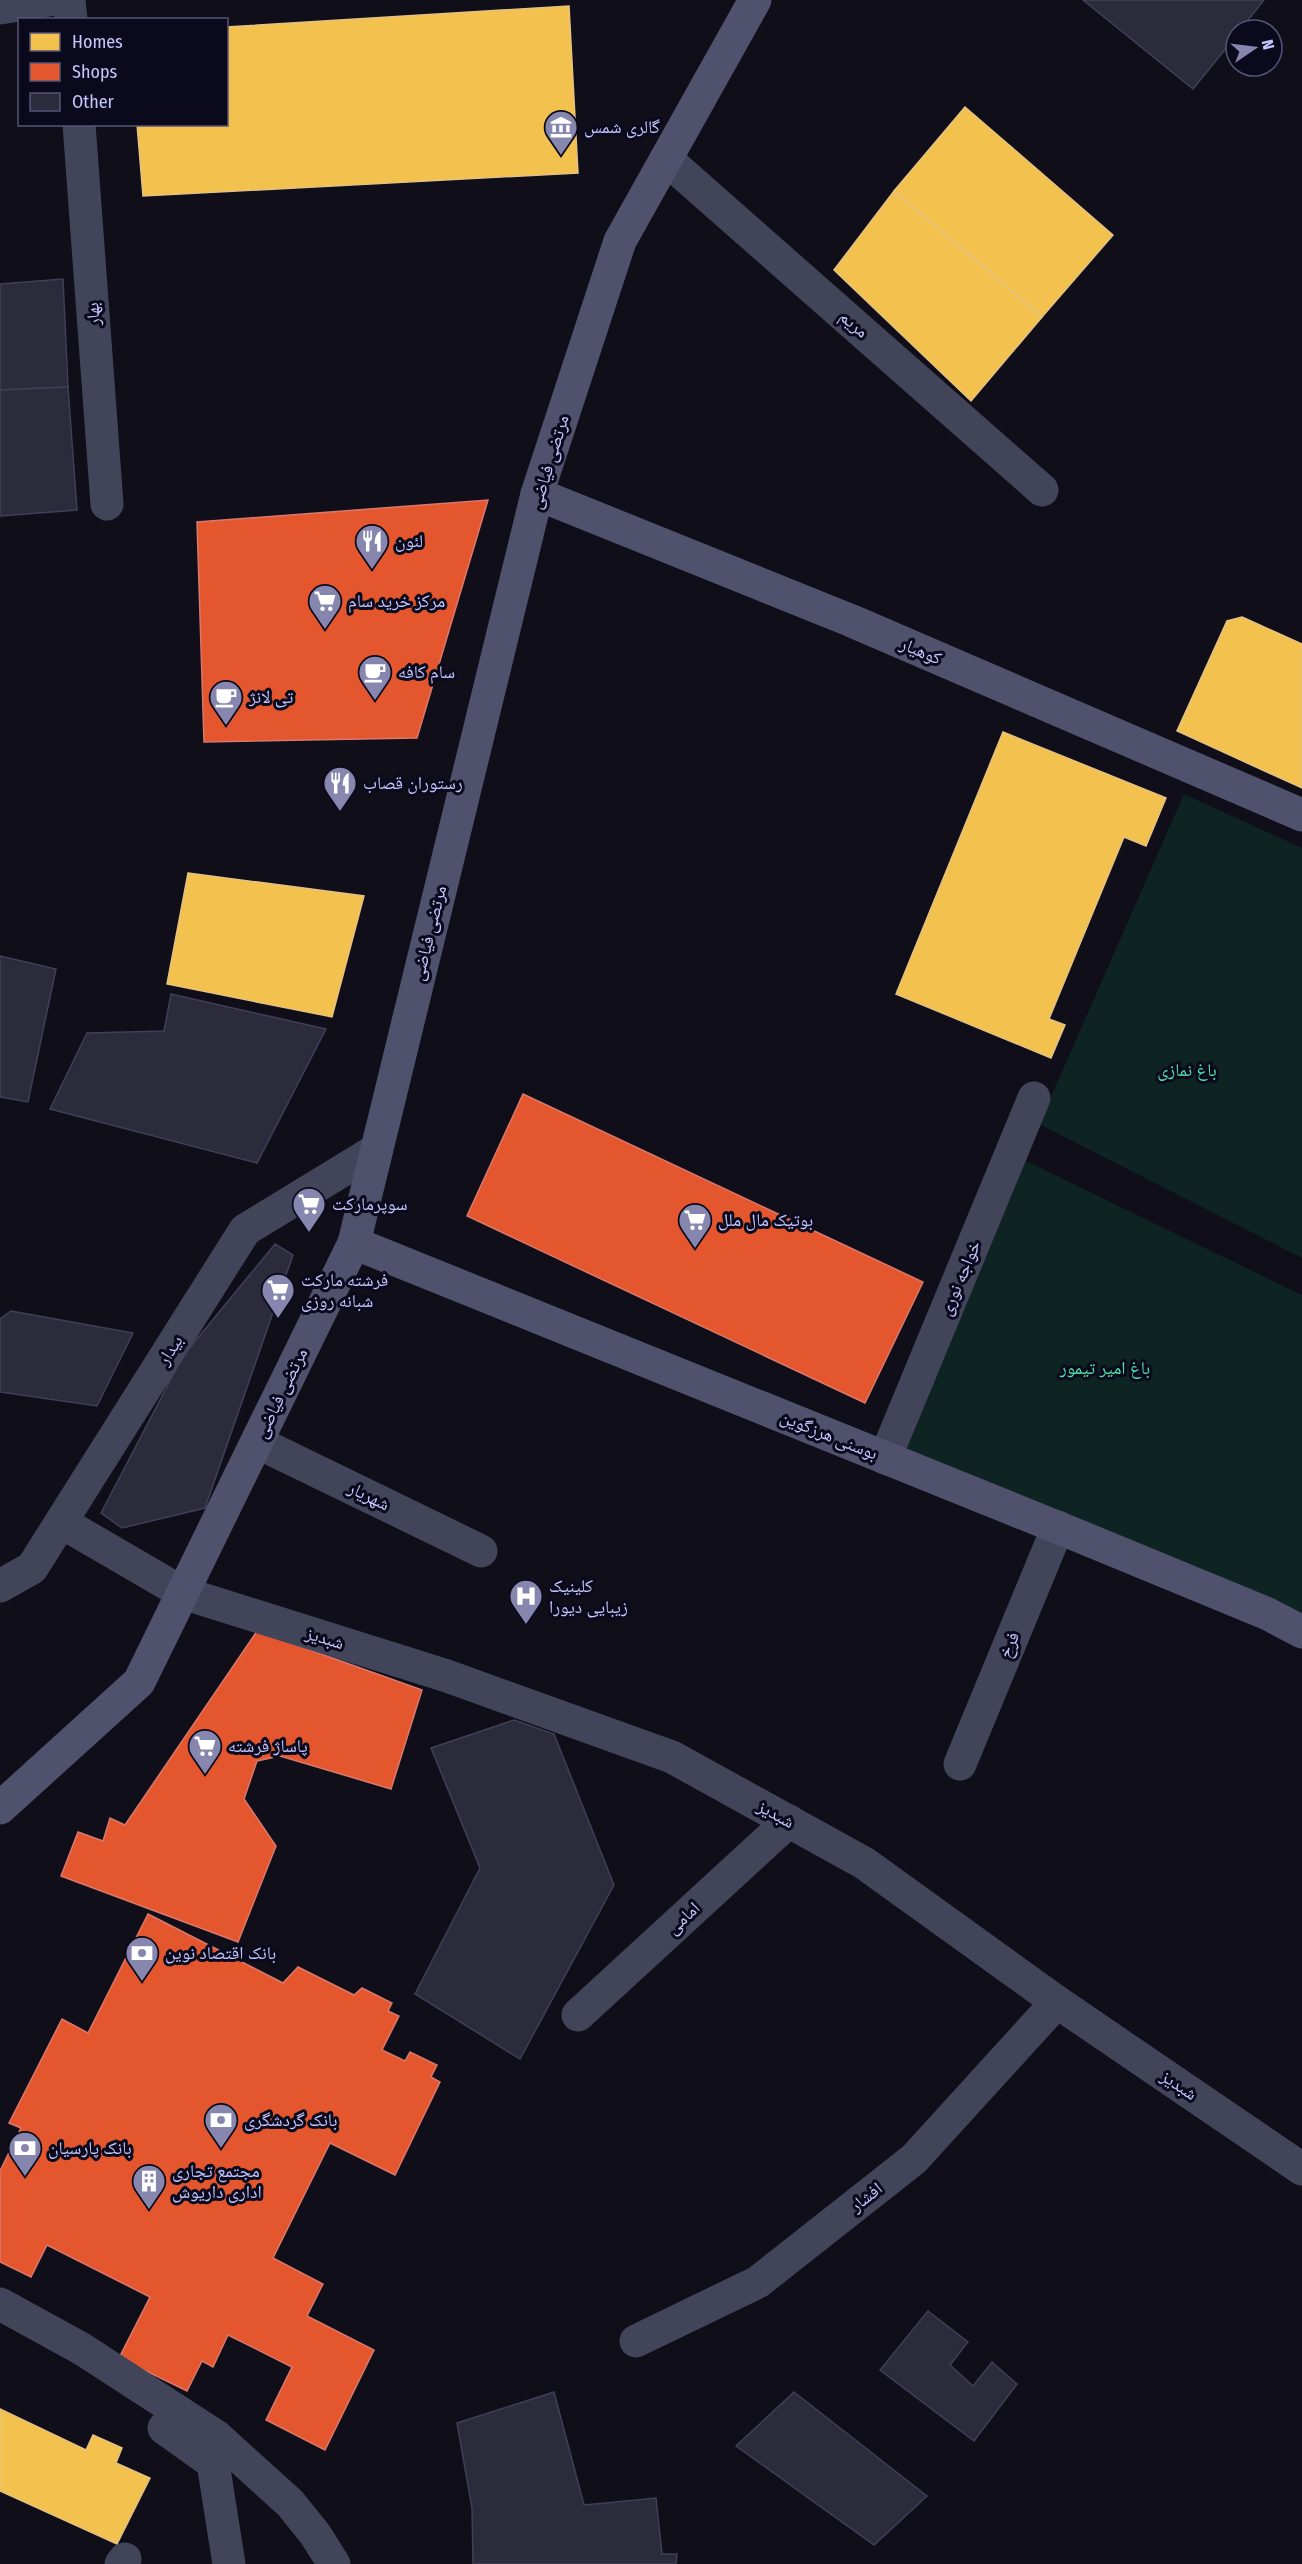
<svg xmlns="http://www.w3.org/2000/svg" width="1302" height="2564" font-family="'Fira Sans Condensed','Noto Naskh Arabic',sans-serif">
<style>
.green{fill:#0d2422}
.homes{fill:#f2c14e;stroke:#e5c283;stroke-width:1.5}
.shops{fill:#e4572e;stroke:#db786d;stroke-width:1.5}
.building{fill:#2c2b3c;stroke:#413f58;stroke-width:1.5}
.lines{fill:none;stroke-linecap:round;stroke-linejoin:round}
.street{stroke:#42445a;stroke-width:33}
.secondary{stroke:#4f516d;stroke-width:33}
.labels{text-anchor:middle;stroke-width:6;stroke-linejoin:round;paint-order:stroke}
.poi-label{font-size:18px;fill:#c6c6ff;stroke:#0b0a1d;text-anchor:start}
.street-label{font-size:18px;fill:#c6c6ff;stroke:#0b0a1d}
.park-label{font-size:18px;fill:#4be6ad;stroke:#0b0a1d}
</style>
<rect width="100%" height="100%" fill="#0f0e19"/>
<g class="green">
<polygon points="1184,794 1302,848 1302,1258 1039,1124"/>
<polygon points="1026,1161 1302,1295 1302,1615 906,1449"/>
</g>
<g class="homes">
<polygon points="569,6 578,173 143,196 137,124 226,124 226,27"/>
<polygon points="965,107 1113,235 1042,317 894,191"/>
<polygon points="894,191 1042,317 971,401 834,270"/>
<polygon points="1242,617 1302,644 1302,788 1177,731 1227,621"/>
<polygon points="1003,732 1166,798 1146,846 1124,837 1049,1019 1065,1025 1051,1058 896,994"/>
<polygon points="188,873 364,896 332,1017 167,984"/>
<polygon points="0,2409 86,2450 93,2435 122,2448 116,2463 150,2478 117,2544 0,2491"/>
</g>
<g class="shops">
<polygon points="488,500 417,738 204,742 197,522"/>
<polygon points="523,1094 923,1282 865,1403 467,1216"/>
<polygon points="257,1631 422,1690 391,1789 280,1756 257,1761 244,1799 276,1846 238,1942 61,1876 78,1832 103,1841 110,1818 125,1825"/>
<polygon points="148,1914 283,1983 298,1967 354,1995 362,1988 392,2003 388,2011 399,2016 382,2050 405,2061 410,2052 437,2065 431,2077 440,2082 395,2175 330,2143 273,2258 323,2284 307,2316 374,2350 325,2450 266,2420 292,2367 228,2335 213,2367 202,2361 187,2391 119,2358 150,2297 47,2245 31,2277 0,2262 0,2171 21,2128 9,2123 62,2019 88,2033"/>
</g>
<g class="building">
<polygon points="1083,0 1264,0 1240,30 1236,30 1236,36 1193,89"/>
<polygon points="63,279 68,387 0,390 0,284"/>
<polygon points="68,387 77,510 0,516 0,390"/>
<polygon points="0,956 56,969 28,1102 0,1097"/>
<polygon points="171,994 326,1029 257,1163 50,1109 87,1033 164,1031"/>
<polygon points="275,1244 293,1255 205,1508 122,1528 101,1513 183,1356"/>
<polygon points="11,1311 133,1333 97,1406 0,1392 0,1319"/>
<polygon points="514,1720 554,1734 614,1885 520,2059 415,1994 480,1868 431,1748"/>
<polygon points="928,2311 968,2342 950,2365 973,2386 992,2362 1017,2384 974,2441 880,2370"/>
<polygon points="554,2392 584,2505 656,2498 662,2554 677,2554 676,2564 473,2564 472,2508 457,2423"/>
<polygon points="794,2392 927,2496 874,2545 736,2446"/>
</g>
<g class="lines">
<g class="street">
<polyline points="69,0 71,20"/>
<polyline points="0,8 49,0"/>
<polyline points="79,124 107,504"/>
<polyline points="666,159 1042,490"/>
<polyline points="257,1442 481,1551"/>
<polyline points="885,1458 1034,1098"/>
<polyline points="61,1522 183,1593 447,1676 672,1757 864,1863 1057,2002 1302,2169"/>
<polyline points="0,1586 32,1568 245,1230 376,1150"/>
<polyline points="960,1764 1058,1527"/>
<polyline points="578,2015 789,1821"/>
<polyline points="0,2304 82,2349 216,2436 290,2503 315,2534 334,2564"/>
<polyline points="636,2341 758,2282 914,2159 1057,2002"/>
<polyline points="164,2428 213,2463 229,2564"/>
<polyline points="121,2564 125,2559"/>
</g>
<g class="secondary">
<polyline points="537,494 852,621 1302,815"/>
<polyline points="354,1243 1074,1534 1268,1614 1302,1632"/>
<polyline points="0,1808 139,1682 354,1243 537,494 620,241 755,0"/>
</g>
</g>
<defs>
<symbol id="museum-pin" viewBox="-11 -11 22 30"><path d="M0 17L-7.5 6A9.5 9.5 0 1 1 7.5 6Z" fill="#8686ae" stroke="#0b0a1d"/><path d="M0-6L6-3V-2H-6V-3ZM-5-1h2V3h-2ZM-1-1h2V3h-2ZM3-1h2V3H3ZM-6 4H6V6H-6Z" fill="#fff"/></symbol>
<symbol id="restaurant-pin" viewBox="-11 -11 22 30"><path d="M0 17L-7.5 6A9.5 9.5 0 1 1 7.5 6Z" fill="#8686ae" stroke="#0b0a1d"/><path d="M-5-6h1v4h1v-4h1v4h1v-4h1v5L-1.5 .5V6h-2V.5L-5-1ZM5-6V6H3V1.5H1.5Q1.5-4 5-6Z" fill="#fff"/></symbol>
<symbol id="supermarket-pin" viewBox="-11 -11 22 30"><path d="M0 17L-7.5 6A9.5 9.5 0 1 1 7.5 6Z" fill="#8686ae" stroke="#0b0a1d"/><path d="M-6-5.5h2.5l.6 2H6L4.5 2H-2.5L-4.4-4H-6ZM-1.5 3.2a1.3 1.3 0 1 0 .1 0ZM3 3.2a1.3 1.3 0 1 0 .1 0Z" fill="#fff"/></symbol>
<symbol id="cafe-pin" viewBox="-11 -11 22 30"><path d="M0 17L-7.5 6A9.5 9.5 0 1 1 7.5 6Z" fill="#8686ae" stroke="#0b0a1d"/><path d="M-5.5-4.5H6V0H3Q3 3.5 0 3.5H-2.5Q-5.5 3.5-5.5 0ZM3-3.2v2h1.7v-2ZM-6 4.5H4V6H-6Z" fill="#fff"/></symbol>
<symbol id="hospital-pin" viewBox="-11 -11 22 30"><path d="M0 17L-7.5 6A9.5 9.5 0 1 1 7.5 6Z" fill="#8686ae" stroke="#0b0a1d"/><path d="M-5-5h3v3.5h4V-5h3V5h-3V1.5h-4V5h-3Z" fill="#fff"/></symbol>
<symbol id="bank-pin" viewBox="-11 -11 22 30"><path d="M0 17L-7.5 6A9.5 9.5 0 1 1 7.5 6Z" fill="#8686ae" stroke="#0b0a1d"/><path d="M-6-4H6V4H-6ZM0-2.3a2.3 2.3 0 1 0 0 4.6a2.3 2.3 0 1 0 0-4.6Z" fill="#fff"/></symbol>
<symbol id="building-pin" viewBox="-11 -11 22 30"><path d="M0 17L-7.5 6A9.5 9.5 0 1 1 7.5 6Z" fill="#8686ae" stroke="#0b0a1d"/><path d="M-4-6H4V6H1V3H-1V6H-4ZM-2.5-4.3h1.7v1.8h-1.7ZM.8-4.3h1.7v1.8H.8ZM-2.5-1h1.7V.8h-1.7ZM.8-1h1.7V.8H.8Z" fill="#fff"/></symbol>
</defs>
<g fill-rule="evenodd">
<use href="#museum-pin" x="542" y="108" width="38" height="52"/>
<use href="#restaurant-pin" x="353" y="522" width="38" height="52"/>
<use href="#supermarket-pin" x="306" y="582" width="38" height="52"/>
<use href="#cafe-pin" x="356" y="653" width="38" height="52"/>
<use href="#cafe-pin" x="207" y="678" width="38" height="52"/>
<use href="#restaurant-pin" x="321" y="764" width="38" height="52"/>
<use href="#supermarket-pin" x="290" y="1185" width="38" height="52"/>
<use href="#supermarket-pin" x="676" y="1201" width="38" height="52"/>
<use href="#supermarket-pin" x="259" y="1271" width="38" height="52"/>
<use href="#hospital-pin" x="507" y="1577" width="38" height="52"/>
<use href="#supermarket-pin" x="186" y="1727" width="38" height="52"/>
<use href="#bank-pin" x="123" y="1934" width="38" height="52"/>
<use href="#bank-pin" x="202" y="2101" width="38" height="52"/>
<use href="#bank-pin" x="6" y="2129" width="38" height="52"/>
<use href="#building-pin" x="130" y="2162" width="38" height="52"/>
</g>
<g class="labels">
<g class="poi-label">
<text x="584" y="133">گالری شمس</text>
<text x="395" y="547">لئون</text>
<text x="348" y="607">مرکز خرید سام</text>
<text x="398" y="678">سام کافه</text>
<text x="249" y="703">تی لانژ</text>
<text x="363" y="789">رستوران قصاب</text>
<text x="332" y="1210">سوپرمارکت</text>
<text x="718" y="1226">بوتیک مال ملل</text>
<text x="301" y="1286">فرشته مارکت<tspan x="301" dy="21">شبانه روزی</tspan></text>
<text x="549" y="1592">کلینیک<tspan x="549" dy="21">زیبایی دیورا</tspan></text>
<text x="228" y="1752">پاساژ فرشته</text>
<text x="165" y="1959">بانک اقتصاد نوین</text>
<text x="244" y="2126">بانک گردشگری</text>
<text x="48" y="2154">بانک پارسیان</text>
<text x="172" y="2177">مجتمع تجاری<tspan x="172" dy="21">اداری داریوش</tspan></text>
</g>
<g class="street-label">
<text transform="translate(93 314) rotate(-94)" y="6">بهار</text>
<text transform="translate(854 324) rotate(41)" y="6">مریم</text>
<text transform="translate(549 462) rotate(-73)" y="6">مرتضی فیاضی</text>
<text transform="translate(921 651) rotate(23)" y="6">کوهیار</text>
<text transform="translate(429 933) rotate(-76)" y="6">مرتضی فیاضی</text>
<text transform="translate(960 1278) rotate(-67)" y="6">خواجه نوری</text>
<text transform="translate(170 1350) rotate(-58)" y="6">بیدار</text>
<text transform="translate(281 1393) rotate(-64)" y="6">مرتضی فیاضی</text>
<text transform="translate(829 1435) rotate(22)" y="6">بوسنی هرزگوین</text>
<text transform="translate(369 1496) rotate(26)" y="6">شهریار</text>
<text transform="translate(325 1638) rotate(17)" y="6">شبدیز</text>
<text transform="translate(1009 1645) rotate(-68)" y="6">فرخ</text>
<text transform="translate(776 1814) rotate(29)" y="6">شبدیز</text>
<text transform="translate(683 1918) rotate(-43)" y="6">امامی</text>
<text transform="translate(1179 2085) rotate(34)" y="6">شبدیز</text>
<text transform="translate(866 2197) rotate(-38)" y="6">افشار</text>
</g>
<g class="park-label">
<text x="1187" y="1076">باغ نمازی</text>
<text x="1105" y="1374">باغ امیر تیمور</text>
</g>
</g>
<rect x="18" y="18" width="210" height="108" fill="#0b0a1d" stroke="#565577" stroke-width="1.5"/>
<rect x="30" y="33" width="30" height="18" fill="#f2c14e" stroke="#565577" stroke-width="1.5"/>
<text x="72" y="48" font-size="18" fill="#c6c6ff">Homes</text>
<rect x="30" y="63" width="30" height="18" fill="#e4572e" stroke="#565577" stroke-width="1.5"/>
<text x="72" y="78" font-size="18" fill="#c6c6ff">Shops</text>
<rect x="30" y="93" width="30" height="18" fill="#2c2b3c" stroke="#565577" stroke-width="1.5"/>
<text x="72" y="108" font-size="18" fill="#c6c6ff">Other</text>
<g transform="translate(1254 48) rotate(76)"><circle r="28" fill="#0b0a1d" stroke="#565577" stroke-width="1.5"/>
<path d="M0-4.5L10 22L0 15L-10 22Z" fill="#8686ae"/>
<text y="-9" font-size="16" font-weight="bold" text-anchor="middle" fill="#c6c6ff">N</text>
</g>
</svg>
